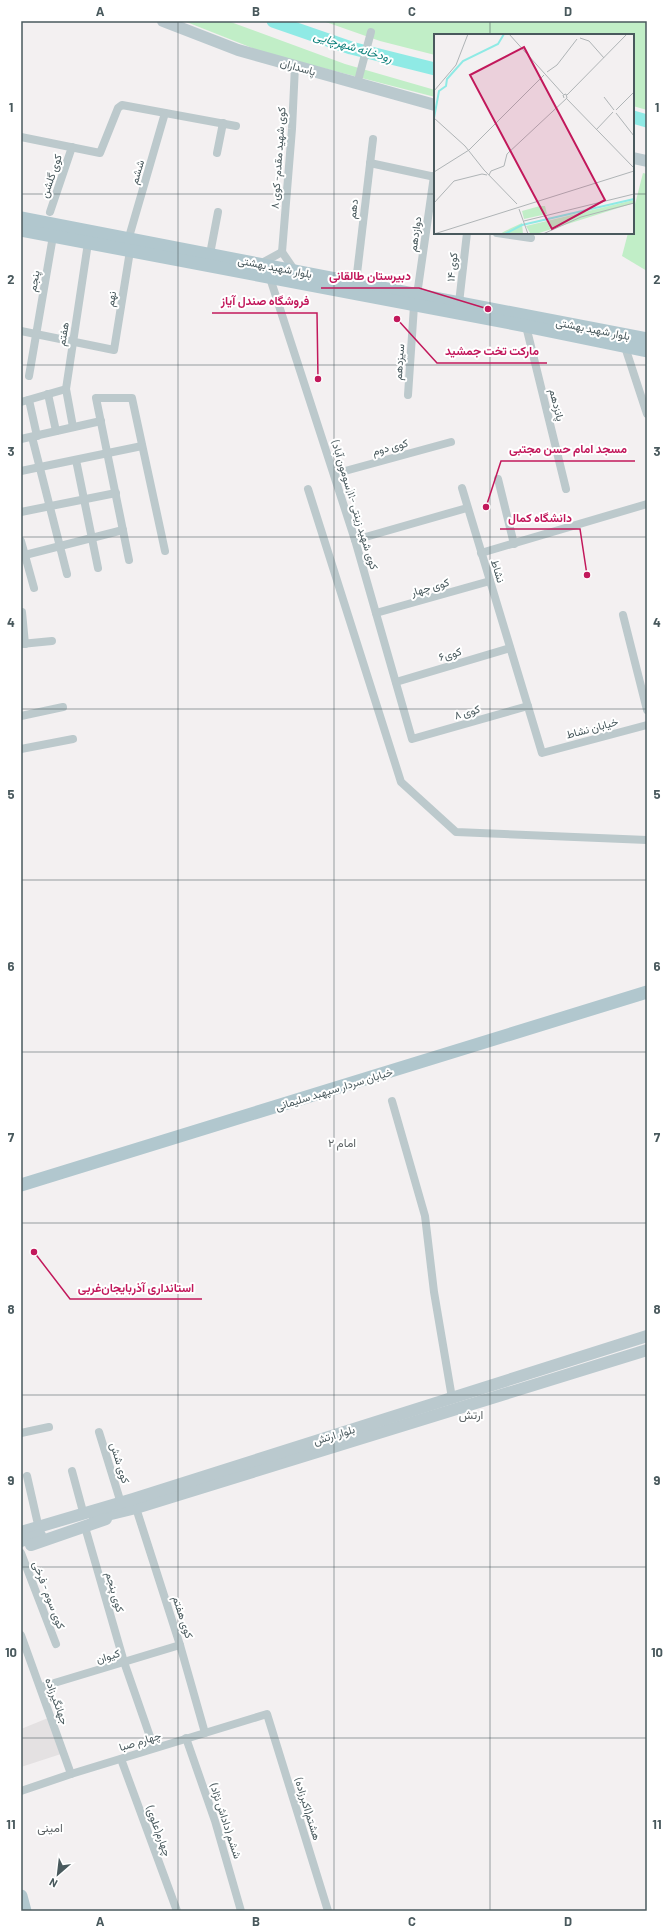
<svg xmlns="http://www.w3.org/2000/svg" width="668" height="1932" font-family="Barlow,Vazirmatn,sans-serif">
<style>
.education{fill:#e4e1e2}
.green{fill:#c1eec7}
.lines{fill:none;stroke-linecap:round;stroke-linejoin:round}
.river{stroke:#8feae5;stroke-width:13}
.street{stroke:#bcc9cc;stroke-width:8}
.secondary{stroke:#bac9ce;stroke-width:12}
.primary{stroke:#b1c7ce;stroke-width:13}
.grid{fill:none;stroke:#49595d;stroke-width:1;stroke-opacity:0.55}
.labels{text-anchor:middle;stroke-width:4;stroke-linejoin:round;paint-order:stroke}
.street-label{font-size:11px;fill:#49595d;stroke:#fff}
.water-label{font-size:12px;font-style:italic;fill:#11827d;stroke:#fff}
.neighbourhood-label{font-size:12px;fill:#5d6365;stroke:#fff}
.inset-river{fill:none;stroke:#8feae5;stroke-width:2}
.inset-road{fill:none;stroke:#afb4b6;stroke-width:1}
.view{fill:#c2185b;fill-opacity:0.15;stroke:#c2185b;stroke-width:2}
.inset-edge{fill:none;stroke:#49595d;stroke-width:2}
.leader{fill:none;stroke:#c2185b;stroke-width:1.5}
.callout-dot{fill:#c2185b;stroke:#fff;stroke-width:1.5}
.callout-label{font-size:12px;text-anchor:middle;font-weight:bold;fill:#c2185b;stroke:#fff;stroke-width:4;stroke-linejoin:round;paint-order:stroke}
.neatline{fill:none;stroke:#49595d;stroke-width:1.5}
.grid-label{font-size:13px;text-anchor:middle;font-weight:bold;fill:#49595d}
</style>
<rect width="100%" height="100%" fill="#f3f0f1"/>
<polygon class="education" points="48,1718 61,1754 21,1767 21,1729"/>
<g class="green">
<polygon points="184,21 228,21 345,64 435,90 435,97 265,53"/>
<polygon points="323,21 647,21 647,110 633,106 633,35 435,35 435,55 380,41"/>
<polygon points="643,173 647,174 647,271 622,256 628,233 633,233 633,212"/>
</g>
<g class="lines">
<g class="river">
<polyline points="273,21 351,48 435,69"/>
<polyline points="633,117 647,121"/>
</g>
<g class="street">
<polyline points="359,77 371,32"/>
<polyline points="21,137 100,153 118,108 122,105 236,126"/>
<polyline points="217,153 223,123"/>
<polyline points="370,163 435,177"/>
<polyline points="50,212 72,147"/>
<polyline points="497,233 531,238"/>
<polyline points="129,237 165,113"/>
<polyline points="282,252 292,129 295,66"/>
<polyline points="210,254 218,212"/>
<polyline points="260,264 282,252 295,271"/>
<polyline points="270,278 355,540 412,739 528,706"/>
<polyline points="356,282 373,139"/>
<polyline points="417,295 434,176"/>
<polyline points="459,303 467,233"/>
<polyline points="526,326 566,489"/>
<polyline points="21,331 114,350 130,251"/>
<polyline points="625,347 647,414"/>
<polyline points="29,376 53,236"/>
<polyline points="48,394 56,431"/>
<polyline points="408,395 414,306"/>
<polyline points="29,400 37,436"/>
<polyline points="21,402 66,389"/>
<polyline points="73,427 66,389 88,243"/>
<polyline points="32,437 67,574"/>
<polyline points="21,439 101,421"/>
<polyline points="76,460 98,568"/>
<polyline points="21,471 142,446"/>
<polyline points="334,474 451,442"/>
<polyline points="498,479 514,544"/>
<polyline points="462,488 542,753 647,725"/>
<polyline points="308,489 401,782 456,832 647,840"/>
<polyline points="21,512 116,493"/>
<polyline points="355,540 467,508"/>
<polyline points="21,541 34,588"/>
<polyline points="481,553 647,504"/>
<polyline points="25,555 123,530"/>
<polyline points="129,560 96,398 132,398 165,551"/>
<polyline points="22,612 25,644"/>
<polyline points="376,613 490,581"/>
<polyline points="623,615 647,710"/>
<polyline points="21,644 52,641"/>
<polyline points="396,682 510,648"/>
<polyline points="21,716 63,707"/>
<polyline points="21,749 73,739"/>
<polyline points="392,1101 425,1216 434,1292 452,1398"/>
<polyline points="99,1432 120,1500"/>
<polyline points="21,1433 49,1427"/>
<polyline points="72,1471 82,1508"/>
<polyline points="27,1476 37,1520"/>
<polyline points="136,1508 180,1645 205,1733"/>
<polyline points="85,1527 124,1662 154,1748"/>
<polyline points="21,1553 56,1644"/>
<polyline points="21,1635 71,1774"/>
<polyline points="41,1687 180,1645"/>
<polyline points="186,1738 215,1821 241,1911"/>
<polyline points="121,1759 177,1911"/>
<polyline points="21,1791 71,1774 267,1714 328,1911"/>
</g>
<g class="secondary">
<polyline points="163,21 238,50 435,105"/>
<polyline points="633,158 647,161"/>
<polyline points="95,1518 136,1508 647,1350"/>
<polyline points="21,1532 133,1499 647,1336"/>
<polyline points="21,1541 40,1535"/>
<polyline points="31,1545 106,1519"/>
</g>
<g class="primary">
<polyline points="21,218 647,339"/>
<polyline points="21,230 526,326 647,351"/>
<polyline points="21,1185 647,992"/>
<polyline points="21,1896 25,1911"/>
</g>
</g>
<path class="grid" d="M 178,21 L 178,1911M 334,21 L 334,1911M 490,21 L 490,35M 21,194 L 435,194M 633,194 L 647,194M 490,233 L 490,1911M 21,365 L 647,365M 21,537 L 647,537M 21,709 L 647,709M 21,880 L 647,880M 21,1052 L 647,1052M 21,1223 L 647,1223M 21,1395 L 647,1395M 21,1567 L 647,1567M 21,1738 L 647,1738"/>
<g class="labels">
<g class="street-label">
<text transform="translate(298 67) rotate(16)" y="4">پاسداران</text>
<text transform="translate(278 158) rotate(-86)" y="4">کوی شهید مقدم- کوی ۸</text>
<text transform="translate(137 172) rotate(-74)" y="4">ششم</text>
<text transform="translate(51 176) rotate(-71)" y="4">کوی گلشن</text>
<text transform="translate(353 209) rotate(-83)" y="4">دهم</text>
<text transform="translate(415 234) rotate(-82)" y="4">دوازدهم</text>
<text transform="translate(275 267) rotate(11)" y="4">بلوار شهید بهشتی</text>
<text transform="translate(452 267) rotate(-84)" y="4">کوی ۱۴</text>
<text transform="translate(34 281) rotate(-80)" y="4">پنجم</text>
<text transform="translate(111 299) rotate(-81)" y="4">نهم</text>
<text transform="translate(593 329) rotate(11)" y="4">بلوار شهید بهشتی</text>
<text transform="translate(63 334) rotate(-81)" y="4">هفتم</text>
<text transform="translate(399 362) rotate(-86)" y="4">سیزدهم</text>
<text transform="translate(557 405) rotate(76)" y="4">پانزدهم</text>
<text transform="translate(390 447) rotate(-15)" y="4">کوی دوم</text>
<text transform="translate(355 505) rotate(73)" y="4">کوی شهید زینتی -۱۱(سومون آباد)</text>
<text transform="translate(498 571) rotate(73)" y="4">نشاط</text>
<text transform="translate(430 587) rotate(-16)" y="4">کوی چهار</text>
<text transform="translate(450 654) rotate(-16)" y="4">کوی۶</text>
<text transform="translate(467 712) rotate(-16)" y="4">کوی ۸</text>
<text transform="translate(592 728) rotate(-15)" y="4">خیابان نشاط</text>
<text transform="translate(334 1089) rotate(-17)" y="4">خیابان سردار سپهبد سلیمانی</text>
<text transform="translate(334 1435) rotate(-17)" y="4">بلوار ارتش</text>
<text transform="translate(120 1463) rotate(73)" y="4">کوی شش</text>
<text transform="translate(115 1592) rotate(74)" y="4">کوی پنجم</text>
<text transform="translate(49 1595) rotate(69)" y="4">کوی سوم - فرخی</text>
<text transform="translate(183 1617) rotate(72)" y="4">کوی هفتم</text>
<text transform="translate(108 1656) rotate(-16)" y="4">کیوان</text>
<text transform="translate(57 1701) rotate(70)" y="4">جهانگیرزاده</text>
<text transform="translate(140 1741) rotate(-17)" y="4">چهارم صبا</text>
<text transform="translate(308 1809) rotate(73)" y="4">هشتم(اکبرزاده)</text>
<text transform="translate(226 1821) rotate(72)" y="4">ششم (داداش نژاد)</text>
<text transform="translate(159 1831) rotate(70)" y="4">چهارم(علوی)</text>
</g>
<g class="water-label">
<text transform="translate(353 47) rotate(17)" y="4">رودخانه شهرچایی</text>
</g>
<g class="neighbourhood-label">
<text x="342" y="1147">امام ۲</text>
<text x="471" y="1419">ارتش</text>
<text x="50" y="1832">امینی</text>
</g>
</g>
<g transform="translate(434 34)">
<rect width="200" height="200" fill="#f3f0f1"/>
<path d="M 200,166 L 200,169 L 102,200 L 96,199 L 92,192 ZM 106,172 L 111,172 L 113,180 L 90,185 L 88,177 ZM 88,189 L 89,200 L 66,200 L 71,197 Z" fill="#c1eec7"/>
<path class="inset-river" d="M 0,84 L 5,57 L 12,52 L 13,45 L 29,27 L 64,10 L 70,0M 71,200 L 88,191 L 200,165"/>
<path class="inset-road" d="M 75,0 L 129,60M 146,4 L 155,7 L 170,24M 113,38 L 123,31 L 143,5M 0,57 L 22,31 L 34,0M 133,61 L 193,0M 170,63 L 180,76M 132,64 L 200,134M 182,76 L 200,58M 182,79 L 200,102M 0,84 L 31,112 L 50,136 L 83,170M 162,96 L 179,78M 0,138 L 35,116 L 110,41M 55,141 L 57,137 L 70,132 L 73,120 L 133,64 L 132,60 L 129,61 L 130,64M 0,169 L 20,147 L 48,140 L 53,141M 85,175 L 94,200M 90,187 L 200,160M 0,200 L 200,137M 109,200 L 147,183 L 200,169"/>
<path class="view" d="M 90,13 L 171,166 L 118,195 L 36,41 Z"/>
<rect width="200" height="200" class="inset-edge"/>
</g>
<path class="leader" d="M488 309L419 288H321M318 379L317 313H212M397 319L437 363H547M486 507L501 461H635M587 575L580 529H500M34 1252L70 1299H202"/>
<g class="callout-dot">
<circle cx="488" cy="309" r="4"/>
<circle cx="318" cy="379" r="4"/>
<circle cx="397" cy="319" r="4"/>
<circle cx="486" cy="507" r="4"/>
<circle cx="587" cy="575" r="4"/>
<circle cx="34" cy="1252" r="4"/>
</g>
<g class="callout-label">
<text x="370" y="280">دبیرستان طالقانی</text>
<text x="265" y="305">فروشگاه صندل آیاز</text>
<text x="492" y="355">مارکت تخت جمشید</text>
<text x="568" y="453">مسجد امام حسن مجتبی</text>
<text x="540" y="522">دانشگاه کمال</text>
<text x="136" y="1292">استانداری آذربایجان‌غربی</text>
</g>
<rect width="668" height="1932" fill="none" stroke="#ffffff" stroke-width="44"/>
<g transform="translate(58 1874) rotate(208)" stroke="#ffffff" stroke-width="3" paint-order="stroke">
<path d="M0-3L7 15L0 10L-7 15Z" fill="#49595d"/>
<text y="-6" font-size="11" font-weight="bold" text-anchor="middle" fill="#49595d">N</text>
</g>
<rect x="22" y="22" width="624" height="1888" class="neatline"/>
<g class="grid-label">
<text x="100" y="16">A</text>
<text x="256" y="16">B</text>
<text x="412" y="16">C</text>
<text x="568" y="16">D</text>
<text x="11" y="112">1</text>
<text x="657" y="112">1</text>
<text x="11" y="284">2</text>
<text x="657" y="284">2</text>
<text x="11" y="456">3</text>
<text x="657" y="456">3</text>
<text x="11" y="627">4</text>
<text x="657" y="627">4</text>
<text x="11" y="799">5</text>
<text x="657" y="799">5</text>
<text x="11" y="971">6</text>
<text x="657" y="971">6</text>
<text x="11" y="1142">7</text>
<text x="657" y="1142">7</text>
<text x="11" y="1314">8</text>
<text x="657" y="1314">8</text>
<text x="11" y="1485">9</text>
<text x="657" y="1485">9</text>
<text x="11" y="1657">10</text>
<text x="657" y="1657">10</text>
<text x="11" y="1829">11</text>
<text x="657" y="1829">11</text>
<text x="100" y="1926">A</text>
<text x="256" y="1926">B</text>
<text x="412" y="1926">C</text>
<text x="568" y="1926">D</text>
</g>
</svg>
